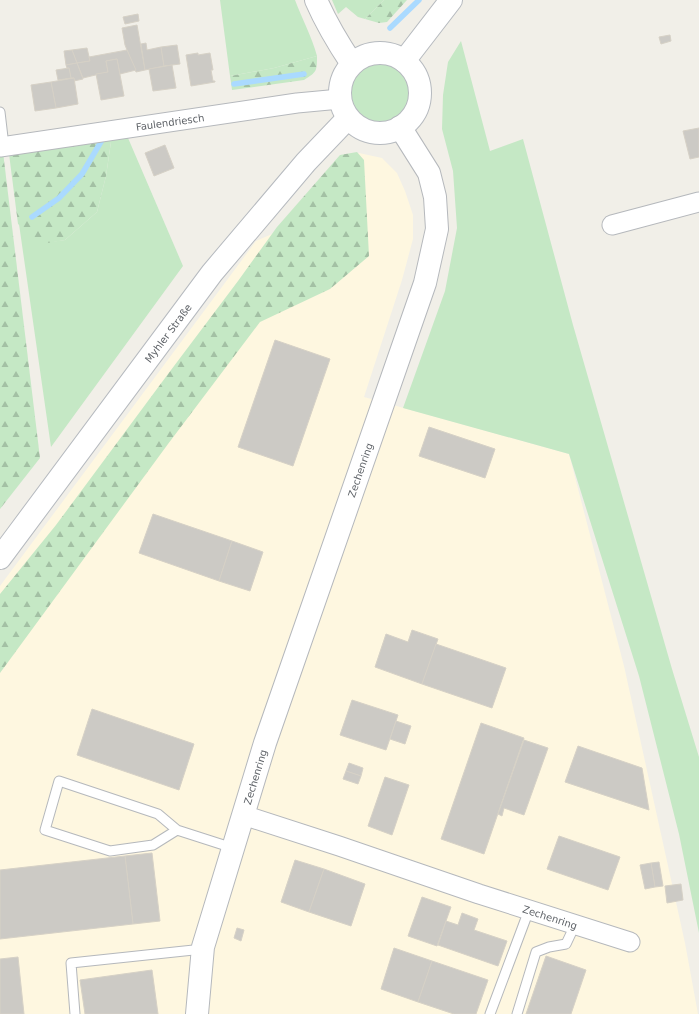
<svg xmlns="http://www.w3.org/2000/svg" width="699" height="1014" font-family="'DejaVu Sans',sans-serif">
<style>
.commercial{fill:#fef7e0}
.grass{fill:#c5e8c5}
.forest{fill:url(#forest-firs)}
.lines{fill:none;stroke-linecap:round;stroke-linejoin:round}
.stream{stroke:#aadaff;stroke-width:5.5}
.building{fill:#cccac5;stroke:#d6d1c6}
.service-casing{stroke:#b5b8bc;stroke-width:11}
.minor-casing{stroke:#b5b8bc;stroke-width:21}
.tertiary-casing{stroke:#b5b8bc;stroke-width:24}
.secondary-casing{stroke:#b6babf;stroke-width:24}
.service{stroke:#fff;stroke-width:9}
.minor{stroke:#fff;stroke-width:19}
.tertiary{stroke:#fff;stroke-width:22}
.secondary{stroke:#fff;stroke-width:22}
.labels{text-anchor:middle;stroke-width:4;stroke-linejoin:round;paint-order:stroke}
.street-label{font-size:10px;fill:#5f6368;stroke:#fff}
</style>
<defs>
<pattern id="forest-firs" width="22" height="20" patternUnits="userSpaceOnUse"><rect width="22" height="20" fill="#c5e8c5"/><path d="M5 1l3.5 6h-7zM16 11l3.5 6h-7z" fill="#a3c0a4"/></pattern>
</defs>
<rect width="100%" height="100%" fill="#f1efe8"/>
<polygon class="commercial" points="359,153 382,158 397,173 405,191 413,215 413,239 402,280 364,397 569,454 624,666 685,943 698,1014 0,1014 0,586 256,241 272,234 341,158"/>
<g class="grass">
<path d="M 220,0 L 295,0 C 302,19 312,37 317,56 L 274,68 L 230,76 Z"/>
<polygon points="332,0 384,0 365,19 358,17 346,7 338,14"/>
<polygon points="461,41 490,151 523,139 573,325 672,669 699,757 699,933 679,834 639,676 569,454 403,408 445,291 457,228 453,171 442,129 443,95 448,62"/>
<circle cx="380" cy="93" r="29"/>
<polygon points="122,124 183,266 51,447 19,224 42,243 65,240 97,212 106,176 113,128"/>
</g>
<g class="forest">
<polygon points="384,0 407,0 387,22 379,23 365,19"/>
<path d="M 317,56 C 317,71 317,72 304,80 L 232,90 L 230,76 L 274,68 Z"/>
<polygon points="113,128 106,176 97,212 65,240 42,244 18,224 8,146"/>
<polygon points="0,152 3,152 40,458 0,509"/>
<polygon points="357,152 364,160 369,256 330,289 260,322 168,444 0,673 0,594 56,525 168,374 238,281 277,227 340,155"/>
</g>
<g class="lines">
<g class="stream">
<polyline points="390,28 419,0"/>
<polyline points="234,84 304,74"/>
<polyline points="32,217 59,198 82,174 102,140"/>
</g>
</g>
<g class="building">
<polygon points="138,14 139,21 125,24 123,17"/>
<polygon points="137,25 145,70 136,72 125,45 122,28"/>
<polygon points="670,35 671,41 661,44 659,37"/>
<polygon points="146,43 147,50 161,47 164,66 145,70 141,44"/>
<polygon points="177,45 180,64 164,66 161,47"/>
<polygon points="87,48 90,61 77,63 72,50"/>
<polygon points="72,50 77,63 66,65 64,51"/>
<polygon points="127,50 136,70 120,74 117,59 106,61 108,72 83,78 77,63 90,61 89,57"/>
<polygon points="198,53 198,55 210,53 213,70 211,70 213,81 215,81 215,82 191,86 186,55"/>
<polygon points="117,59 124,96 101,100 96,74 108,72 106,61"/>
<polygon points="77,63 83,79 74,81 74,78 71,78 69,68 67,68 66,65"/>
<polygon points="172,65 176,88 153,91 149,69"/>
<polygon points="69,68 71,78 58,80 56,70"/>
<polygon points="74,78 78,104 56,108 51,82"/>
<polygon points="51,82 56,108 35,111 31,85"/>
<polygon points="699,128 699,157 690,159 683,131"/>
<polygon points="165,145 174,168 154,176 145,153"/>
<polygon points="275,340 330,359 293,466 238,447"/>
<polygon points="429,427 495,449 485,478 419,456"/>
<polygon points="153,514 232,541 219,581 139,553"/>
<polygon points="232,541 263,552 250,591 219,581"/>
<polygon points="412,630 438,639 422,684 375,667 386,634 408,642"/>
<polygon points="436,644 506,668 492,708 422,684"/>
<polygon points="352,700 398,715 386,750 340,735"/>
<polygon points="92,709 194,744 179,790 77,755"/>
<polygon points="396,721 411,726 405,744 390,739"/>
<polygon points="481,723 524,738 484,854 441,839"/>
<polygon points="524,740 548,748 524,815 504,808 502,816 498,814"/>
<polygon points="578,746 642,768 649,810 565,782"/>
<polygon points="349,763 363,768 361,776 346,771"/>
<polygon points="346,771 361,776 358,784 343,779"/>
<polygon points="385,777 409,785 392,835 368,826"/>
<polygon points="559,836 620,857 608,890 547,869"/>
<polygon points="152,853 160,921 133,924 125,856"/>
<polygon points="125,856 133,924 0,939 0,870"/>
<polygon points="295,860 324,869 309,912 281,902"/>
<polygon points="659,862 663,886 655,887 651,863"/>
<polygon points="651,863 655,887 645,889 640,865"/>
<polygon points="324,869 365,884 351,926 309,912"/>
<polygon points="681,884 683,900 667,903 665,886"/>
<polygon points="422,897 451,907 437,946 408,936"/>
<polygon points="462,913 478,919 474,930 507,941 498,966 438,945 446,921 458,925"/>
<polygon points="237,928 244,930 241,941 234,938"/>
<polygon points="394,948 432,961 418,1002 381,989"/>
<polygon points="546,956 586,970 571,1014 526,1014"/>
<polygon points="18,957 24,1014 0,1014 0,959"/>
<polygon points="432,961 488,980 476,1014 454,1014 418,1002"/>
<polygon points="152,970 158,1014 85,1014 80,980"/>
</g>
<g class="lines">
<defs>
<g id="service">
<polyline points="0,112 4,146"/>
<polyline points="177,830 153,845 110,851 45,830 59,781 158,814 177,830 233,848"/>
<polyline points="75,1014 71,963 203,949"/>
<polyline points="490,1014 529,910"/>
<polyline points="517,1014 536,952 549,947 566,944 575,925"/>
</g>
<g id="minor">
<polyline points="0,147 297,103 340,99"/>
<polyline points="612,225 699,202"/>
<polyline points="243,815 339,846 479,894 630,942"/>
</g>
<g id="tertiary">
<path d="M 316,0 C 326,23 338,43 352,64"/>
<polyline points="197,1014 203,947 265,743 425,283 437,229 435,197 429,173 400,127"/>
</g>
<g id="secondary">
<circle cx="380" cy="93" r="40"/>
<polyline points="404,61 451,0"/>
<polyline points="0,558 212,273 306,162 348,118"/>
</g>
</defs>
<use href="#service" class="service-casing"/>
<use href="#minor" class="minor-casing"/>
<use href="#tertiary" class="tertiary-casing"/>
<use href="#secondary" class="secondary-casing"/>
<use href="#service" class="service"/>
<use href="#minor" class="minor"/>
<use href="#tertiary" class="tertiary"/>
<use href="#secondary" class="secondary"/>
</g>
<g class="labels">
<g class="street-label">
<text transform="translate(170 122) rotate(-8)" y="4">Faulendriesch</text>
<text transform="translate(168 333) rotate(-53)" y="4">Myhler Straße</text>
<text transform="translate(360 470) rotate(-71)" y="4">Zechenring</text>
<text transform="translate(255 777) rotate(-73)" y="4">Zechenring</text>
<text transform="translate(550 917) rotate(18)" y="4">Zechenring</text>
</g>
</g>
</svg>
